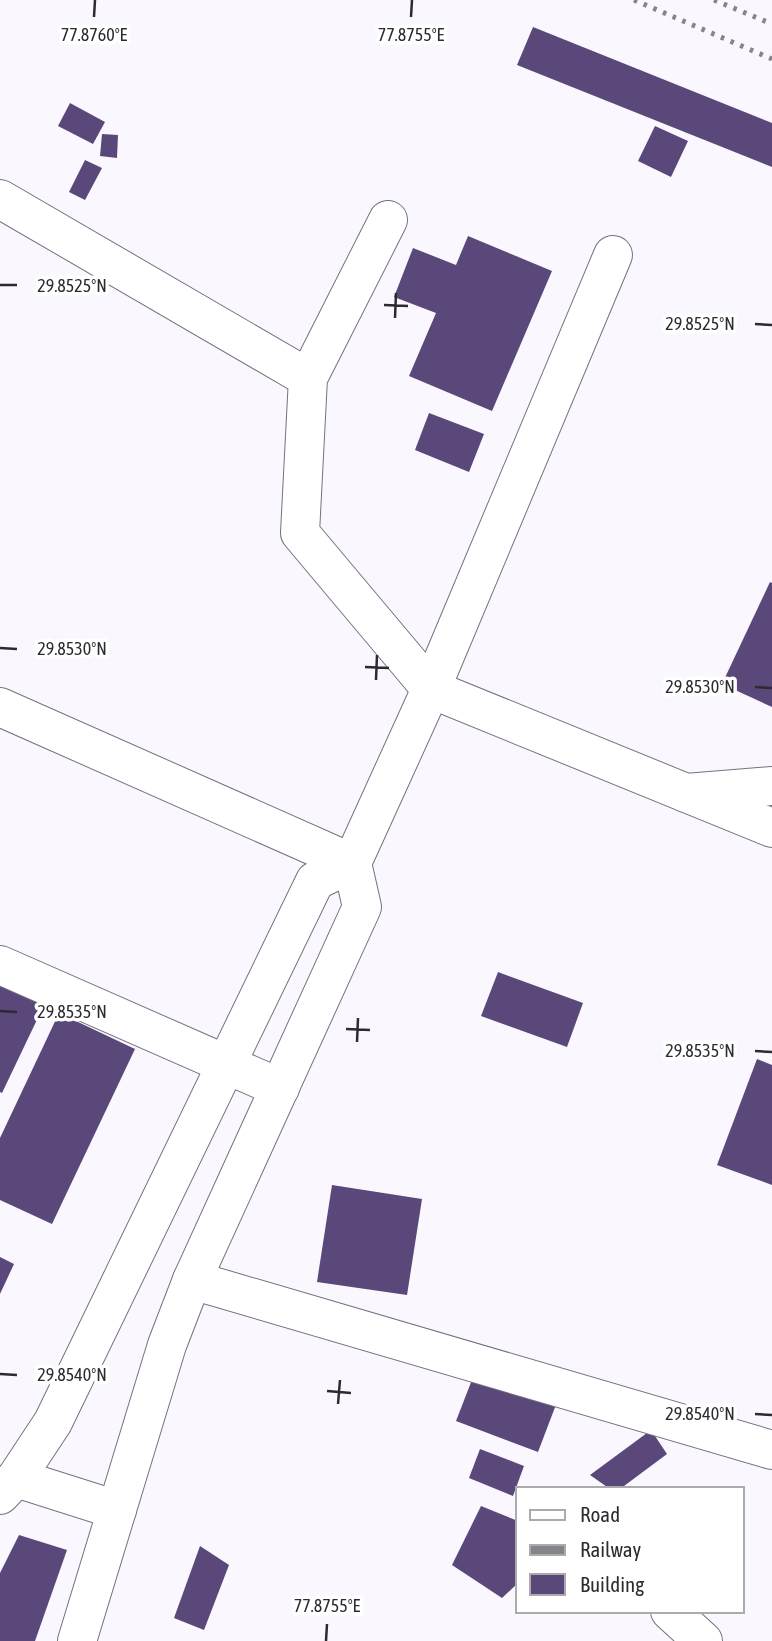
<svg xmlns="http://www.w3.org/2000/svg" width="772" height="1641" font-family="'Asap Condensed',sans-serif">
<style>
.building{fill:#5b487b}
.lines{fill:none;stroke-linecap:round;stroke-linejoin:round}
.minor-casing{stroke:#75717f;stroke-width:40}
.major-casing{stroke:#75717f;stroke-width:40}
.minor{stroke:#fff;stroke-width:38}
.major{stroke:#fff;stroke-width:38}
.rail{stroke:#86848a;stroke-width:5;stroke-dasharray:3.5 7;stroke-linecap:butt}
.ticks{fill:none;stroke:#2d2b31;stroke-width:2.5}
.ticks-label{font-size:18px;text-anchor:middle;fill:#2d2b31;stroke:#fff;stroke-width:7;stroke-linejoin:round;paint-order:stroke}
</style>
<rect width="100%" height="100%" fill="#faf8fe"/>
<g class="building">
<polygon points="533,27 772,123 772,167 517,65"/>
<polygon points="70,103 105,122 93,144 58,126"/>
<polygon points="655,126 688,141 671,177 638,161"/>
<polygon points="102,134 118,135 117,158 100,156"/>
<polygon points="85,160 102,168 85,200 69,192"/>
<polygon points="468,236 552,271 492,411 409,376 436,313 394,297 413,248 456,265"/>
<polygon points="429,413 484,434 469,472 415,450"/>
<polygon points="770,582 772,583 772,707 722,684"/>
<polygon points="498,972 583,1003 567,1047 481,1016"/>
<polygon points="0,983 44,1005 2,1093 0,1092"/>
<polygon points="59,1013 135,1049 52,1224 0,1200 0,1138"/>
<polygon points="757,1059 772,1065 772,1185 717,1165"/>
<polygon points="332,1185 422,1199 407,1295 317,1282"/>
<polygon points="0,1257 14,1264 0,1294"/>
<polygon points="475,1372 557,1402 538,1452 456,1421"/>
<polygon points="651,1430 667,1454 620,1489 610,1489 590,1475"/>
<polygon points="480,1449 524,1466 513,1496 469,1478"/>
<polygon points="481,1506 518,1521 518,1583 502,1598 452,1565"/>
<polygon points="19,1535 67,1550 35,1641 0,1641 0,1573"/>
<polygon points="200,1546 229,1565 204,1630 174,1618"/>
</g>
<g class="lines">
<defs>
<g id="minor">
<polyline points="0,199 308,378"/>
<polyline points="388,220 308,378 300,533 431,689 613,255"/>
<polyline points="0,707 352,863"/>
<polyline points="686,793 772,786"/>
<polyline points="0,965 280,1088"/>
<polyline points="192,1280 772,1450"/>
<polyline points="670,1611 703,1641"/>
</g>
<g id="major">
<polyline points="16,1478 117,1510"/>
<polyline points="0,1495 16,1478 53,1422 315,881 352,863"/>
<polyline points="77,1641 167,1345 192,1280 362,907 352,863 431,689 772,828"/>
</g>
</defs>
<use href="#minor" class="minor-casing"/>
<use href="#major" class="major-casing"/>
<use href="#minor" class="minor"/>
<use href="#major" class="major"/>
<g class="rail">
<polyline points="634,0 772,59"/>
<polyline points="714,0 772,24"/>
</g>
</g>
<path class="ticks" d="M 94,17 L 95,0M 411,17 L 412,0M 0,285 L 17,285M 384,305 L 408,306M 395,318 L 396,293M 755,324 L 772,325M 0,648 L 17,649M 365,667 L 389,668M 376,680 L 377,655M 755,687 L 772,688M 0,1011 L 17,1012M 346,1029 L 370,1030M 357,1042 L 358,1018M 755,1051 L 772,1052M 0,1374 L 17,1375M 327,1391 L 351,1393M 338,1404 L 340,1380M 755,1414 L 772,1415M 326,1641 L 327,1624"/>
<g class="ticks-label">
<text x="94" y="41">77.8760°E</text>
<text x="411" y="41">77.8755°E</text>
<text x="72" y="292">29.8525°N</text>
<text x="700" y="330">29.8525°N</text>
<text x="72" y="655">29.8530°N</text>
<text x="700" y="693">29.8530°N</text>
<text x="72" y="1018">29.8535°N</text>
<text x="700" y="1057">29.8535°N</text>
<text x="72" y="1381">29.8540°N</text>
<text x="700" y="1420">29.8540°N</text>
<text x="327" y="1612">77.8755°E</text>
</g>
<rect x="516" y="1487" width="228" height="126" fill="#ffffff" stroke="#abaaad" stroke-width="2"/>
<rect x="530" y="1510" width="35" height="10" fill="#ffffff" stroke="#abaaad" stroke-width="2"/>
<text x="580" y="1522" font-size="21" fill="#2d2b31">Road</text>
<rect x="530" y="1545" width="35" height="10" fill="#86848a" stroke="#abaaad" stroke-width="2"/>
<text x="580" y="1557" font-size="21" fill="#2d2b31">Railway</text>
<rect x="530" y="1574" width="35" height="21" fill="#5b487b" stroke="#abaaad" stroke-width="2"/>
<text x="580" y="1592" font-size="21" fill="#2d2b31">Building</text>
</svg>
